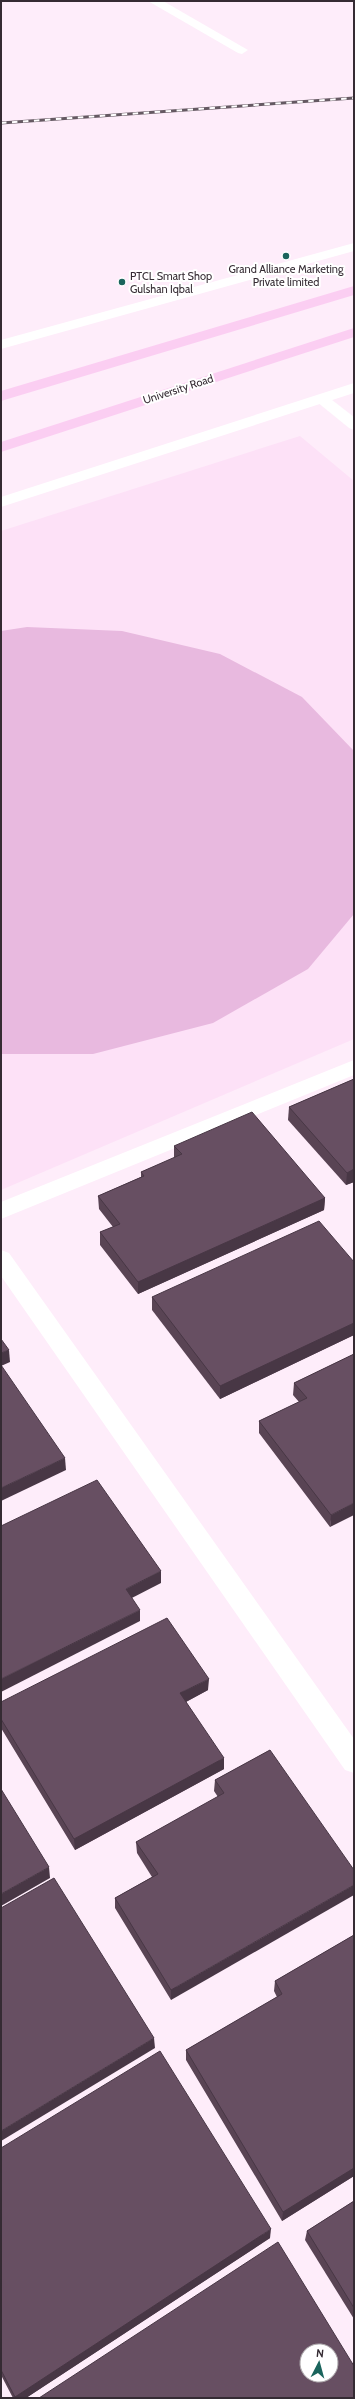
<svg xmlns="http://www.w3.org/2000/svg" width="355" height="2399" font-family="Cabin,sans-serif">
<style>
.built{fill:#fde1f7}
.green{fill:#e8b9df}
.lines{fill:none;stroke-linecap:round;stroke-linejoin:round}
.minor{fill:#fff;fill-rule:evenodd}
.tertiary{fill:#fff;fill-rule:evenodd}
.primary{fill:#fbcef2;fill-rule:evenodd}
.rail-casing{stroke:#655962;stroke-width:3}
.rail{stroke:#fff;stroke-width:2;stroke-dasharray:5.5;stroke-linecap:butt}
.wall{fill:#594454}
.shaded-wall{fill:#483745}
.building{fill:#674f62;stroke:#483745;fill-rule:evenodd}
.poi-dot{fill:#1a645c;stroke:#fff;stroke-width:1.5}
.labels{text-anchor:middle;stroke-width:4;stroke-linejoin:round;paint-order:stroke}
.far-poi-label{font-size:11px;fill:#352b33;stroke:#fff}
.far-street-label{font-size:11px;fill:#352b33;stroke:#fff}
</style>
<rect width="100%" height="100%" fill="#feedfa"/>
<polygon class="built" points="300,436 354,481 354,1039 1,1190 1,531"/>
<polygon class="green" points="27,627 122,631 220,654 302,697 354,751 354,914 308,969 213,1023 93,1054 1,1054 1,631"/>
<g class="lines">
<g class="minor">
<polygon points="148,1 163,1 248,50 242,54 238,53"/>
<polygon points="322,394 327,396 354,417 354,430 349,428 317,402 314,399"/>
<polygon points="354,1060 354,1075 1,1219 1,1202"/>
<polygon points="1,1250 9,1253 354,1739 354,1773 345,1770 1,1276"/>
</g>
<g class="tertiary">
<polygon points="354,243 354,251 1,349 1,340"/>
<polygon points="354,383 354,393 1,507 1,497"/>
</g>
<g class="primary">
<polygon points="354,286 354,295 1,401 1,391"/>
<polygon points="354,328 354,337 1,452 1,442"/>
</g>
<defs>
<polyline id="rail" points="1,123 354,98"/>
</defs>
<use href="#rail" class="rail-casing"/>
<use href="#rail" class="rail"/>
</g>
<g class="wall">
<polygon points="354,1079 354,1182 346,1185 288,1120 289,1107"/>
<polygon points="174,1146 325,1198 324,1210 138,1294 100,1245 100,1232 113,1227 99,1209 98,1196 141,1177 141,1172 174,1158"/>
<polygon points="354,1262 354,1335 220,1399 152,1310 152,1297"/>
<polygon points="354,1354 330,1527 259,1433 259,1421 299,1402 293,1395 294,1383"/>
<polygon points="208,1690 186,1702 224,1769 75,1850 1,1728 1,1702"/>
<polygon points="270,1750 171,2000 115,1908 115,1898 152,1877 137,1853 136,1842 218,1797 214,1791 215,1780"/>
<polygon points="354,1935 354,2176 282,2221 186,2060 186,2050 277,1997 274,1991 275,1981"/>
<polygon points="1,2148 270,2238 26,2398 13,2398 1,2375"/>
<polygon points="354,2201 354,2319 305,2240 307,2231"/>
</g>
<g class="shaded-wall">
<polygon points="354,1169 354,1182 346,1185 347,1173"/>
<polygon points="325,1198 324,1210 138,1294 138,1282"/>
<polygon points="354,1323 354,1335 220,1399 220,1386"/>
<polygon points="9,1350 10,1362 1,1366 1,1353"/>
<polygon points="65,1458 66,1470 1,1501 1,1488"/>
<polygon points="354,1503 354,1515 330,1527 331,1515"/>
<polygon points="161,1571 161,1583 126,1601 126,1589"/>
<polygon points="140,1610 140,1621 1,1692 1,1679"/>
<polygon points="209,1679 208,1690 180,1705 180,1693"/>
<polygon points="224,1758 224,1769 75,1850 74,1839"/>
<polygon points="49,1867 50,1878 1,1906 1,1894"/>
<polygon points="354,1885 354,1895 171,2000 171,1990"/>
<polygon points="154,2038 155,2048 1,2141 1,2131"/>
<polygon points="354,2168 354,2176 282,2221 283,2212"/>
<polygon points="271,2229 270,2238 26,2398 15,2398 15,2397"/>
</g>
<g class="building">
<polygon points="354,1079 354,1169 347,1173 289,1107"/>
<polygon points="252,1112 325,1198 138,1282 100,1232 120,1224 98,1196 144,1176 141,1172 182,1154 174,1146"/>
<polygon points="319,1221 354,1262 354,1323 220,1386 152,1297"/>
<polygon points="1,1339 9,1350 1,1353"/>
<polygon points="354,1354 354,1503 331,1515 259,1421 307,1398 294,1383"/>
<polygon points="1,1365 65,1458 1,1488"/>
<polygon points="97,1480 161,1571 126,1589 140,1610 1,1679 1,1526"/>
<polygon points="167,1618 209,1679 180,1693 224,1758 74,1839 1,1719 1,1702"/>
<polygon points="270,1750 354,1870 354,1885 171,1990 115,1898 158,1874 136,1842 224,1793 215,1780"/>
<polygon points="1,1789 49,1867 1,1894"/>
<polygon points="54,1878 154,2038 1,2131 1,1908"/>
<polygon points="354,1935 354,2168 283,2212 186,2050 282,1994 275,1981"/>
<polygon points="160,2051 271,2229 15,2397 1,2370 1,2148"/>
<polygon points="354,2201 354,2308 307,2231"/>
<path d="M 278,2242 L 354,2366 L 354,2398 L 39,2398 ZM 307,2351 L 331,2351 L 331,2375 L 307,2375 Z"/>
</g>
<g class="poi-dot">
<circle cx="286" cy="256" r="4"/>
<circle cx="122" cy="282" r="4"/>
</g>
<g class="labels">
<g class="far-poi-label">
<text x="286" y="273">Grand Alliance Marketing<tspan x="286" dy="13">Private limited</tspan></text>
<text x="130" y="280" text-anchor="start">PTCL Smart Shop<tspan x="130" dy="13">Gulshan Iqbal</tspan></text>
</g>
<g class="far-street-label">
<text transform="translate(178 389) rotate(-18)" y="4">University Road</text>
</g>
</g>
<rect width="355" height="2399" fill="none" stroke="#352b33" stroke-width="4"/>
<g transform="translate(319 2363) rotate(6)"><circle r="19" fill="#ffffff" stroke="#aeaaad"/>
<path d="M0-3L7 15L0 10L-7 15Z" fill="#1a645c"/>
<text y="-6" font-size="11" font-weight="bold" text-anchor="middle" fill="#352b33">N</text>
</g>
</svg>
